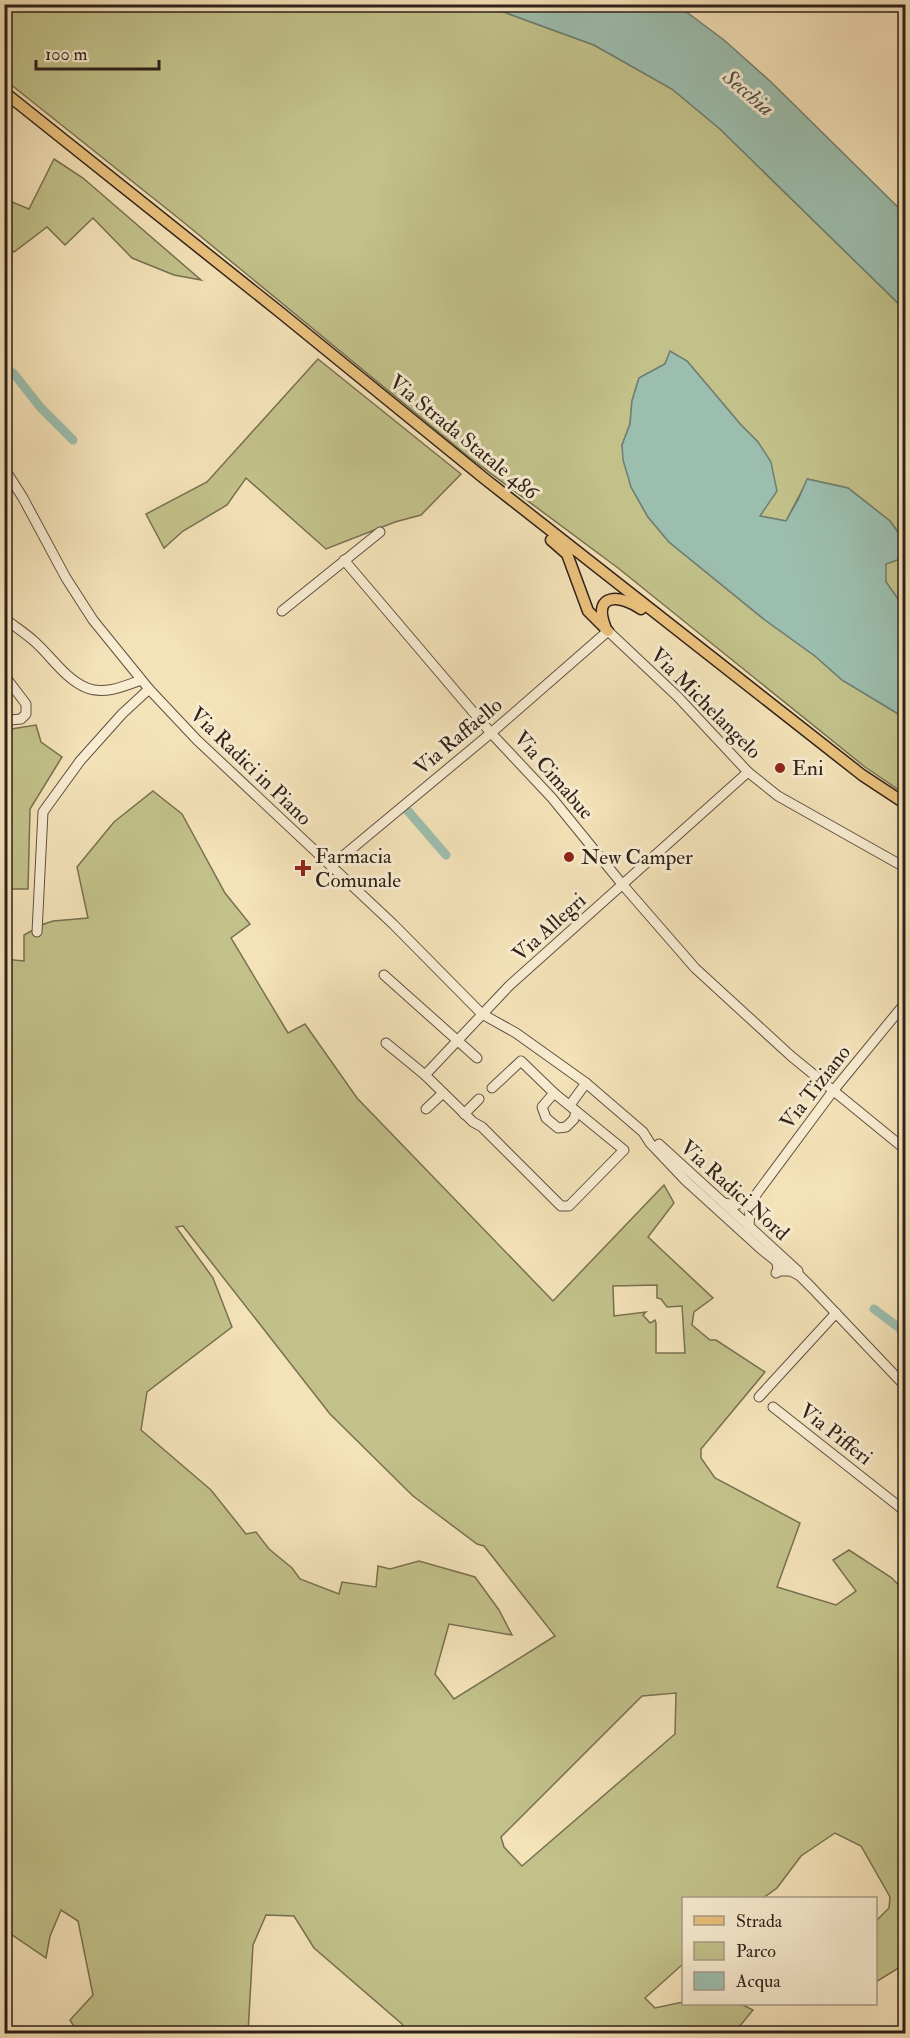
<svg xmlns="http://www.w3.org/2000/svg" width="910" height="2038" font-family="'IM FELL Double Pica',serif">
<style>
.green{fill:#c2c18a;stroke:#787052;stroke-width:1.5;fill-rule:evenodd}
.water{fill:#9cbeae;stroke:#707f73;stroke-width:1.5}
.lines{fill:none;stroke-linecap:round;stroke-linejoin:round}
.canal{stroke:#9cbeae;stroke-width:9}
.minor-casing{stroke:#605042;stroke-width:11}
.major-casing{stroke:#2f201a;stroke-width:13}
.minor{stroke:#f8ecd1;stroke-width:9}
.major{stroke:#eac17c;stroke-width:10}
.poi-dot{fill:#8f2418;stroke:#f8ecd1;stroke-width:2}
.labels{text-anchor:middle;stroke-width:6;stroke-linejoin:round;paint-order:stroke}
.street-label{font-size:21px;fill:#2f201a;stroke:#f8ecd1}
.poi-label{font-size:21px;fill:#2f201a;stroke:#f8ecd1;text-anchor:start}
.water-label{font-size:22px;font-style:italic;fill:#504f46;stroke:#f8ecd1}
</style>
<rect width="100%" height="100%" fill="#f4e2b8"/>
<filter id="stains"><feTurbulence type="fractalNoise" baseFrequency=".00333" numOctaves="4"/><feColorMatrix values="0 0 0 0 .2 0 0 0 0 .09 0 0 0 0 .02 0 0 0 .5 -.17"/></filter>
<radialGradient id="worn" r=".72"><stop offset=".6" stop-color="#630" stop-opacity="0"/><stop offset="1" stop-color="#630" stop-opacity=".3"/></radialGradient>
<g class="green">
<polygon points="4,5 479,5 490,7 594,45 672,89 720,129 905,310 905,542 890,521 848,488 808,479 786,521 759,516 758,442 741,425 687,361 670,352 665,364 639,378 632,401 630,424 622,445 631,487 648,517 669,542 765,620 815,656 842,680 905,718 905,794 865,767 618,568 470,458 182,221 5,80"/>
<polygon points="54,159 83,178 201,280 174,275 132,258 93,218 65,245 47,227 14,252 5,245 5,199 29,209"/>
<polygon points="318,359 461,474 421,515 395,522 326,549 246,478 227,505 183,531 164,548 146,514 207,482"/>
<polygon points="905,545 905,609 886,582 885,564 900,559"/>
<polygon points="36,725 41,742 62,757 30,809 28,889 5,889 5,730"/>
<path d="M 153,791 L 182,814 L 225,893 L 250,924 L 231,938 L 288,1033 L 305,1024 L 357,1098 L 553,1301 L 664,1185 L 674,1203 L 648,1237 L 713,1298 L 694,1312 L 692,1325 L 710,1340 L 716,1340 L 765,1372 L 701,1449 L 701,1458 L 715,1478 L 800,1523 L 777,1587 L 836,1605 L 856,1591 L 833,1560 L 849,1550 L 892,1578 L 905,1592 L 905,1964 L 876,1982 L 876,1921 L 889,1908 L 890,1897 L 861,1846 L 835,1833 L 801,1856 L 777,1888 L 763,1898 L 684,1898 L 683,1964 L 645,1998 L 655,2008 L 683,2002 L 741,2004 L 753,2010 L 734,2033 L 406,2033 L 402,2024 L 314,1948 L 294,1916 L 266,1915 L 253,1945 L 248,2033 L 78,2033 L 70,2020 L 93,1995 L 78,1921 L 61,1910 L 50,1936 L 46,1958 L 5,1930 L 4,959 L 24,961 L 24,935 L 44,924 L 53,921 L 88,918 L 77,867 L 114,822 ZM 183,1226 L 330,1414 L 413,1496 L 477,1544 L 484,1546 L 555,1636 L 454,1699 L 435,1674 L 449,1624 L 512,1635 L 499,1610 L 475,1577 L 419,1561 L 390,1569 L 378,1566 L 376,1587 L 342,1582 L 339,1594 L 300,1579 L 292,1568 L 269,1549 L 256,1532 L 246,1534 L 211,1490 L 141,1430 L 147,1392 L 232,1327 L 213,1278 L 176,1227 ZM 657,1285 L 657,1298 L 661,1299 L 667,1307 L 682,1306 L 685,1353 L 656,1353 L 656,1323 L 655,1320 L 650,1323 L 643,1315 L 646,1312 L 614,1316 L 613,1286 ZM 676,1693 L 675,1734 L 522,1866 L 504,1847 L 501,1837 L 642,1696 Z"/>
</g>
<g class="water">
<polygon points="479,5 677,5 724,40 770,81 905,214 905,310 720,129 672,89 594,45 490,7"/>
<polygon points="670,351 687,361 741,425 758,442 771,462 777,491 760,516 786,521 799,498 807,479 848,488 890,521 905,542 900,559 886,564 886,582 905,609 905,718 842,680 815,656 765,620 669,542 648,517 631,487 623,460 622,445 630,424 632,401 639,378 665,364"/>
</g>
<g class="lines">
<g class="canal">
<polyline points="4,367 14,374 41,408 73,440"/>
<polyline points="408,811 446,855"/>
<polyline points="874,1309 906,1333"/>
</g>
<defs>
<g id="minor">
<polyline points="4,257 7,259"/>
<polyline points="4,468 23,498 66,578 93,620 149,689 197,740 393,924 482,1014 516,1033 586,1083 643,1132 650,1143 685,1180 762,1250 785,1268 800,1276 812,1288 906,1387"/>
<polyline points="344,560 491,733 552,798 622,884 695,968 791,1056 906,1150"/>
<polyline points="282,611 380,532"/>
<path d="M 4,618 C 14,626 25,633 34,641 C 51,656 65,679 87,688 C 104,695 125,686 141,680"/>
<polyline points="4,675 26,704 26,714 21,719 10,720 4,715"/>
<polyline points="331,866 491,733 608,631 678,697 748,772 778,796 906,868"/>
<polyline points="37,932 43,812 80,761 122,714 149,689"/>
<polyline points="384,975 477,1058"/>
<polyline points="386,1043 425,1075 473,1122 482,1127 561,1206 569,1206 624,1150 554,1093 521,1061 492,1088"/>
<polyline points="425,1075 509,986 748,772"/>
<polyline points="554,1093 542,1107 546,1118 558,1128 566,1127 574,1119 576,1111"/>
<polyline points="570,1105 586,1083"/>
<polyline points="426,1109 443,1093"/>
<polyline points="464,1114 479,1099"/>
<polyline points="659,1144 798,1271"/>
<polyline points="724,1203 736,1205 755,1196"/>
<polyline points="749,1227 750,1209 755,1196 833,1091 906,1002"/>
<polyline points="776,1258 778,1269 776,1273 780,1271 790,1271"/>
<polyline points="759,1397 836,1313"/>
<polyline points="773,1407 906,1512"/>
</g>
<g id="major">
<polyline points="4,92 281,313 485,479 862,775 906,804"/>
<polyline points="551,540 567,554 588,611 608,631"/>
<path d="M 605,626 C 592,592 622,595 641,609"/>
</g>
</defs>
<use href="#minor" class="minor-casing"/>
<use href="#major" class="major-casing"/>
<use href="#minor" class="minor"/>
<use href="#major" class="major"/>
</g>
<g class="poi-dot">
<circle cx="780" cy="768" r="6"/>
<circle cx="569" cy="857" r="6"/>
<path d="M300 859h6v6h6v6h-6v6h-6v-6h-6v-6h6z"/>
</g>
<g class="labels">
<g class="street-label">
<text transform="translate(464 437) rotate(39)" y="7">Via Strada Statale 486</text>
<text transform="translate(706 703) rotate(45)" y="7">Via Michelangelo</text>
<text transform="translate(458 736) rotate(-40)" y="7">Via Raffaello</text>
<text transform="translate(251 766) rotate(44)" y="7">Via Radici in Piano</text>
<text transform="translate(554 775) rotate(49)" y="7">Via Cimabue</text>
<text transform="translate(549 927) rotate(-42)" y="7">Via Allegri</text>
<text transform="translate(815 1087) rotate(-52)" y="7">Via Tiziano</text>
<text transform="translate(735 1190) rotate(42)" y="7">Via Radici Nord</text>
<text transform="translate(836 1434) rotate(38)" y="7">Via Pifferi</text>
</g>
<g class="poi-label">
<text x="792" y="775">Eni</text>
<text x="315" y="863">Farmacia<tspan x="315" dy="24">Comunale</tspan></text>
<text x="581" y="864">New Camper</text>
</g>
<g class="water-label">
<text transform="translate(749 92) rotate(40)" y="8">Secchia</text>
</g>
</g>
<rect width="910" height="2038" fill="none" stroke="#f4e2b8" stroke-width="24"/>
<rect x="6" y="6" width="898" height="2026" fill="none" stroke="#2f201a" stroke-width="3"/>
<rect x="12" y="12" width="886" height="2014" fill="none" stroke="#2f201a" stroke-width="1.5"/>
<rect x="682" y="1897" width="195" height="108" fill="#f8ecd1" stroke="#a89a88" stroke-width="1.5"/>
<rect x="694" y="1916" width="30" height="9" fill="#eac17c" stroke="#a89a88" stroke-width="1.5"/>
<text x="736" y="1927" font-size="18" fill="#2f201a">Strada</text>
<rect x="694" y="1942" width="30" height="18" fill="#c2c18a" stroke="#a89a88" stroke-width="1.5"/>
<text x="736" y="1957" font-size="18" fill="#2f201a">Parco</text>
<rect x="694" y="1972" width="30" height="18" fill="#9cbeae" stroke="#a89a88" stroke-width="1.5"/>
<text x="736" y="1987" font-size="18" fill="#2f201a">Acqua</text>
<path d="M36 60v9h123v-9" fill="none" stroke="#2f201a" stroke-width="3"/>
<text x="45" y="60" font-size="18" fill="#2f201a" stroke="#f8ecd1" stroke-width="4.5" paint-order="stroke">100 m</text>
<rect width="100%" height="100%" filter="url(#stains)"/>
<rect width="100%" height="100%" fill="url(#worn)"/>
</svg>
